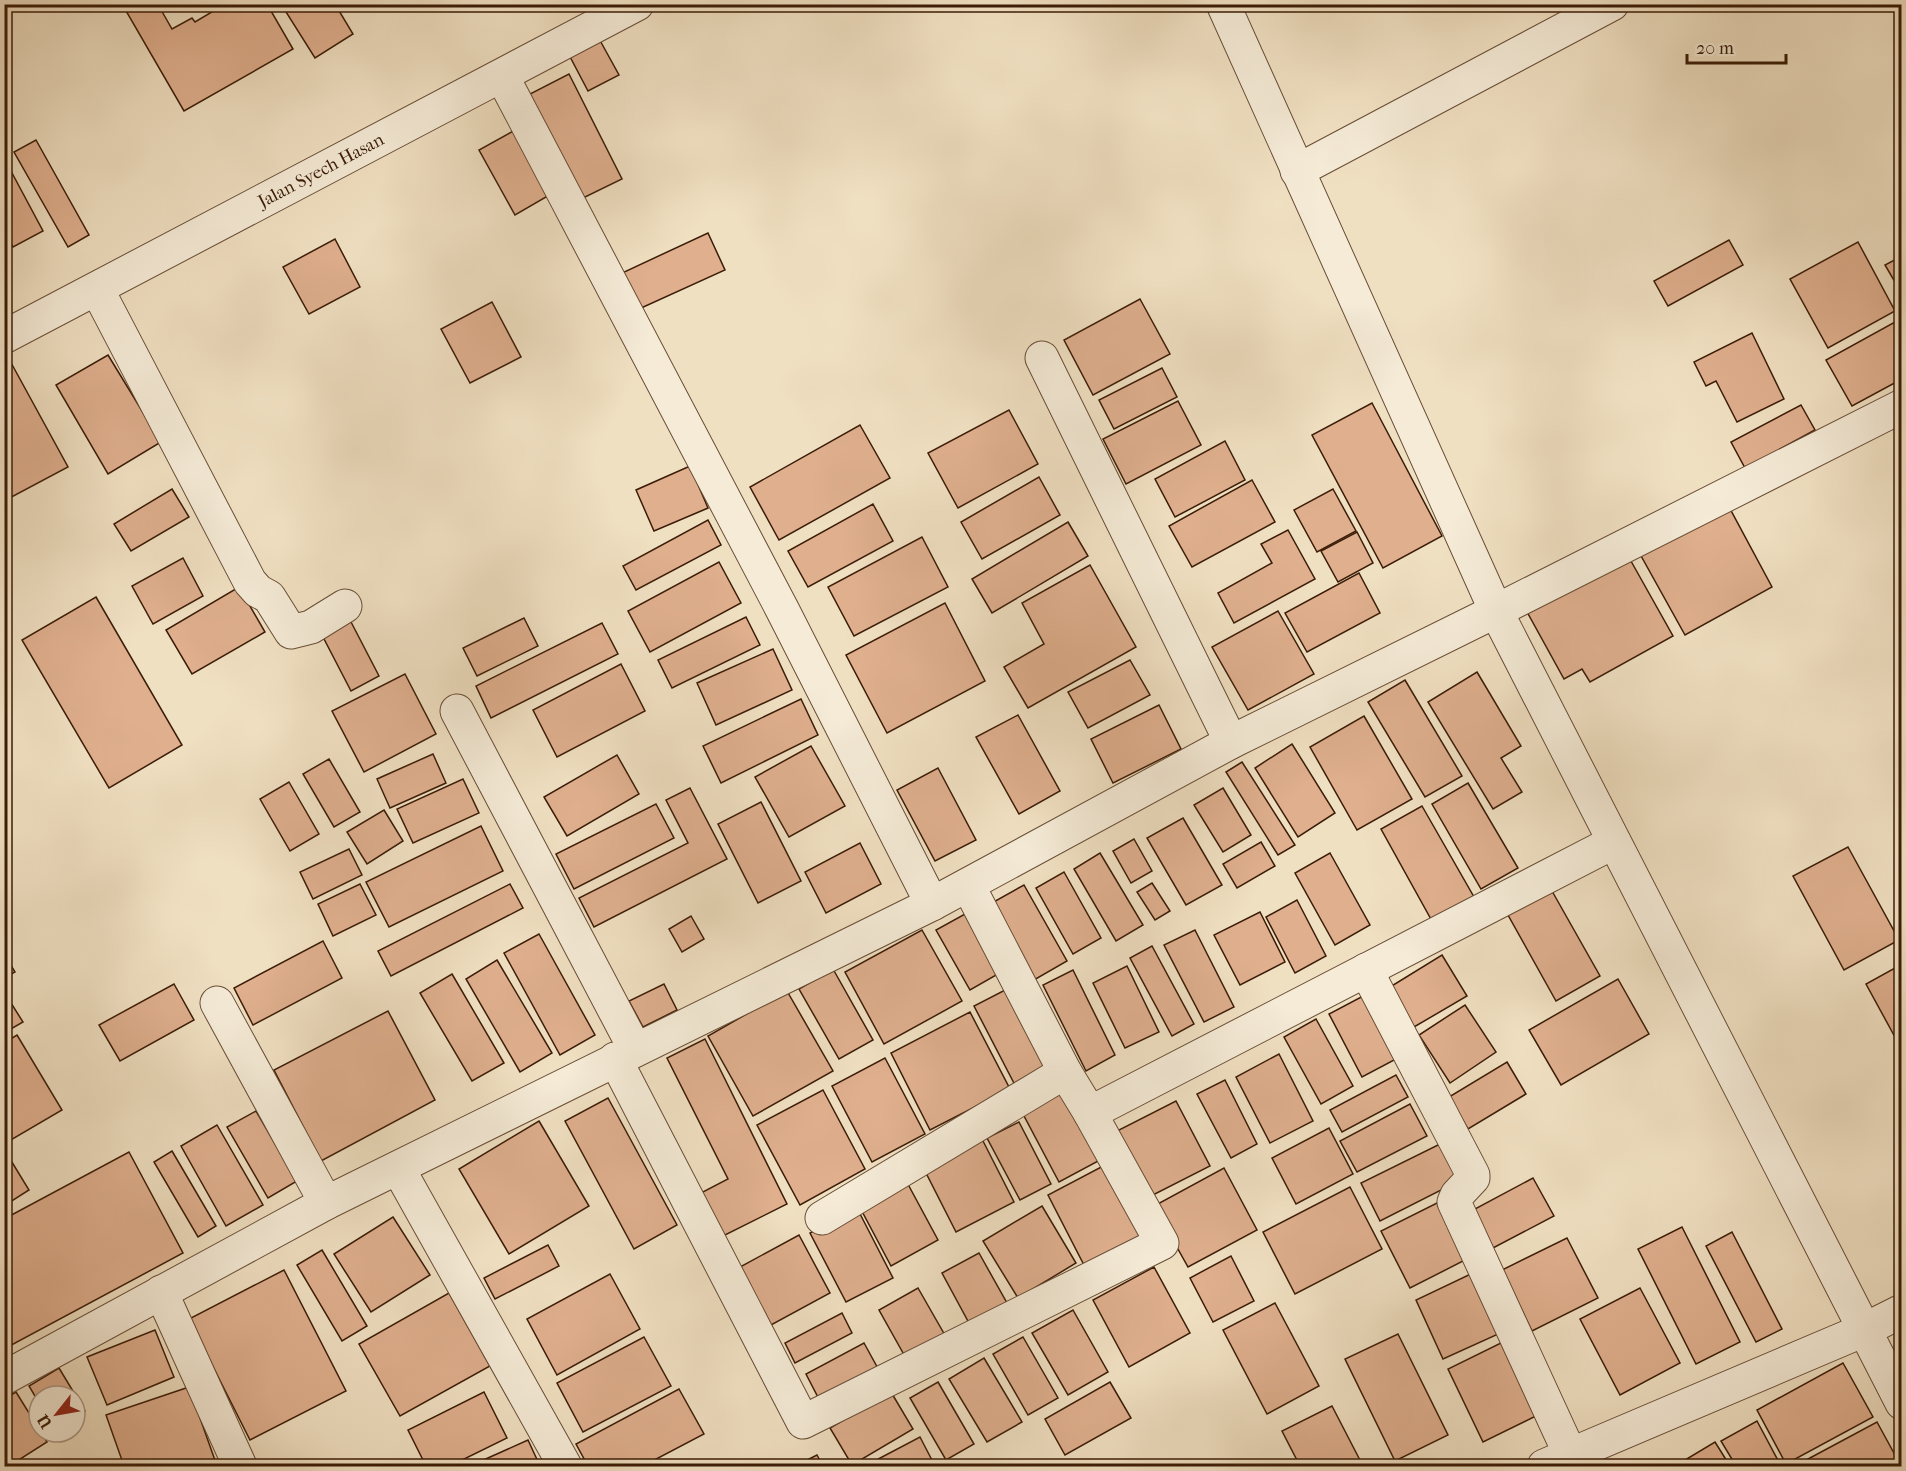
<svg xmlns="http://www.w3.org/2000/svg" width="1906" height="1471" font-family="'IM FELL French Canon',serif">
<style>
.building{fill:#dfaf8e;stroke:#3b1c07;stroke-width:1.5}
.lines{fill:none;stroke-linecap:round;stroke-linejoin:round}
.street-casing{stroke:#684d36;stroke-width:35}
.street{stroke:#f5ebd7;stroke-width:33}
.labels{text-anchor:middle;stroke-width:4.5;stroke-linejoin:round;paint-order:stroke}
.street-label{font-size:18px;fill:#3b1c07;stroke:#f5ebd7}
</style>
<rect width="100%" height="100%" fill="#f0e0c2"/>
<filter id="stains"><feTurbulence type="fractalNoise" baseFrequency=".00333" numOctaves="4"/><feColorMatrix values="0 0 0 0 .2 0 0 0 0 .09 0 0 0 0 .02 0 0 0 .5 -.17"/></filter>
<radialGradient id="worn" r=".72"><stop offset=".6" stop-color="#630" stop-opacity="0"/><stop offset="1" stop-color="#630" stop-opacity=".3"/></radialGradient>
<g class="building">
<polygon points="122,4 165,4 160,8 172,29 192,18 195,22 217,9 215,4 267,4 293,49 184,111"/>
<polygon points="281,4 335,4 353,34 315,58"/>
<polygon points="597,35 619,75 588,91 567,51"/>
<polygon points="569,74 622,179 581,199 528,95"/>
<polygon points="517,129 553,193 515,215 479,150"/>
<polygon points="36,140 89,235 68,247 14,152"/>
<polygon points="4,158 43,231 13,247 4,230"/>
<polygon points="708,233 725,270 639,309 622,273"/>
<polygon points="335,239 360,287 309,314 283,267"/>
<polygon points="1729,240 1743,265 1668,306 1654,281"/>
<polygon points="1858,242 1895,311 1828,348 1790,279"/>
<polygon points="1902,256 1902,294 1885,265"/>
<polygon points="1140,299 1170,354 1093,395 1064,340"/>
<polygon points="492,302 521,357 470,383 441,329"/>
<polygon points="1895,322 1902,333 1902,379 1852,406 1826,360"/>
<polygon points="1752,333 1784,399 1737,422 1716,381 1706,386 1694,362"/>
<polygon points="108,355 161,442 108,474 56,385"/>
<polygon points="9,359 68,467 4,501 4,361"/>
<polygon points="1162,368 1177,397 1114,429 1099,400"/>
<polygon points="1178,401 1201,445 1126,484 1103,439"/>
<polygon points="1372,403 1442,536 1383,568 1312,435"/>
<polygon points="1801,405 1815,430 1745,468 1731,442"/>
<polygon points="1009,410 1038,464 958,508 928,453"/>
<polygon points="860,425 890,478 779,540 750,487"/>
<polygon points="1225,441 1245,480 1175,517 1155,479"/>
<polygon points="690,466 708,508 654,531 636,490"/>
<polygon points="1039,477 1060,515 982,559 961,522"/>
<polygon points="1252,480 1275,522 1192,567 1169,526"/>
<polygon points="172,489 189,517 131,551 114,524"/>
<polygon points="1333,489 1356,531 1317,552 1294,510"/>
<polygon points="873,504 893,541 808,587 788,551"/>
<polygon points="1728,505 1772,587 1685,635 1640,554"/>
<polygon points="708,520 721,545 636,590 623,566"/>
<polygon points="1068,522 1088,556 992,613 972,579"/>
<polygon points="1288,530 1315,579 1234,623 1218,593 1272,563 1261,544"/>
<polygon points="1357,532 1373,563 1338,582 1321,551"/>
<polygon points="922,537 948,587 854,636 828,587"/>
<polygon points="1627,554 1673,636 1590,682 1582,669 1564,679 1526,610"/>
<polygon points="183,558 203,596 153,624 132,586"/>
<polygon points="719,562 741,603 650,652 628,611"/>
<polygon points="1090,565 1136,647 1028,708 1004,667 1044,644 1022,603"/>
<polygon points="1359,573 1380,613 1307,652 1285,613"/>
<polygon points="239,587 265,632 192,674 166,630"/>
<polygon points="96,597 182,745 109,788 22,640"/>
<polygon points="945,603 985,681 887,733 846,655"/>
<polygon points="1278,611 1314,674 1248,710 1212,647"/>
<polygon points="746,617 760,645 672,688 658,660"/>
<polygon points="524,618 538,646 477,676 463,648"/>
<polygon points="350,620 379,676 351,691 322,635"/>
<polygon points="602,623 618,654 491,718 476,686"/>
<polygon points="773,649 792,690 716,725 697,683"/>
<polygon points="1130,660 1150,695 1088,728 1068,692"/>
<polygon points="621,664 645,711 557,757 533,710"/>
<polygon points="1477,672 1521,746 1501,758 1522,792 1493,809 1428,702"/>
<polygon points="405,674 436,734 364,772 332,711"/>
<polygon points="1405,680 1462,776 1425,797 1368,702"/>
<polygon points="801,699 818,735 721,783 703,746"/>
<polygon points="1159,705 1181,749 1113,783 1091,739"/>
<polygon points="1018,715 1060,791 1019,814 976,737"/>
<polygon points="1364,716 1412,799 1357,830 1310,747"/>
<polygon points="1292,744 1335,813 1298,837 1255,768"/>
<polygon points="811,746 845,806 789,837 755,777"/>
<polygon points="433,754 446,783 390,808 377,779"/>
<polygon points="617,755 639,794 567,836 544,797"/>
<polygon points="329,759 360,812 334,827 303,774"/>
<polygon points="1242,762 1295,845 1278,855 1226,772"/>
<polygon points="938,768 976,840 935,861 897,790"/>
<polygon points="463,779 479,813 413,843 397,809"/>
<polygon points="289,782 319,834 290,851 260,799"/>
<polygon points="1468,783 1518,868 1481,889 1432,804"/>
<polygon points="690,788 727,859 594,927 579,898 688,843 666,800"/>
<polygon points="1223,788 1251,835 1223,852 1194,805"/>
<polygon points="761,802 801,881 758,903 718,824"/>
<polygon points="656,804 674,838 574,889 556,854"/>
<polygon points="1422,806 1474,897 1432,921 1381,829"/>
<polygon points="384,810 403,841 367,864 347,832"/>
<polygon points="1183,818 1222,885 1186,905 1147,838"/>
<polygon points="481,826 503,871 389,927 366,882"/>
<polygon points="1134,839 1152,871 1131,883 1113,851"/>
<polygon points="1261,842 1275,866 1237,888 1223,864"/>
<polygon points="860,843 881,884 826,913 805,872"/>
<polygon points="1848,847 1899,940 1844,970 1793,876"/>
<polygon points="349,849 362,875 313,899 300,872"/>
<polygon points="1100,853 1143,925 1116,941 1074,869"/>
<polygon points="1330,853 1370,925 1335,945 1295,873"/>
<polygon points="1064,872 1101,938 1073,954 1036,888"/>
<polygon points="1152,883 1170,911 1155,920 1137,892"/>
<polygon points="360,884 376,915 333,936 318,904"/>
<polygon points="510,884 523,908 391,976 378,951"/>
<polygon points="1024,885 1067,961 1034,980 990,904"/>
<polygon points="1552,891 1600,976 1556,1001 1508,915"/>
<polygon points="1297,900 1326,956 1295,973 1266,917"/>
<polygon points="1260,912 1285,962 1240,985 1214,935"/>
<polygon points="965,914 998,974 970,990 936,930"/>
<polygon points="691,916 704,939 682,952 669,929"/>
<polygon points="922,930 962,1001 884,1044 845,972"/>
<polygon points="1195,930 1234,1007 1204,1022 1164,945"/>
<polygon points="539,934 595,1035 560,1055 504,953"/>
<polygon points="323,941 342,978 253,1025 234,988"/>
<polygon points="1152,946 1194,1024 1172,1036 1130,958"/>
<polygon points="4,954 15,972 4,978"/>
<polygon points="1442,955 1467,996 1414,1027 1390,987"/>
<polygon points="497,960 552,1053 520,1072 466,979"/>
<polygon points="1127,966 1159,1032 1125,1048 1093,983"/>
<polygon points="1895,968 1902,980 1902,1050 1866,984"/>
<polygon points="833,969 873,1040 839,1059 799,989"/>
<polygon points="1073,970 1115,1055 1086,1071 1043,985"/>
<polygon points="452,974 504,1063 472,1081 420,993"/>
<polygon points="1618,979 1649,1034 1561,1085 1529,1030"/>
<polygon points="174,984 194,1020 120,1061 99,1025"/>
<polygon points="664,984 677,1010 643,1027 629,1001"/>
<polygon points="1009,988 1051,1069 1016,1087 974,1006"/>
<polygon points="787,991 833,1071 753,1116 708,1036"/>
<polygon points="4,992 23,1022 4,1033"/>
<polygon points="1365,995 1398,1058 1362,1077 1329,1014"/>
<polygon points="1465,1005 1496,1052 1450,1083 1419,1035"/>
<polygon points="388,1011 435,1100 321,1161 274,1070"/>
<polygon points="970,1012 1010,1089 930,1130 891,1053"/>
<polygon points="1316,1019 1353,1086 1321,1104 1284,1037"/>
<polygon points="17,1035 62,1110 4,1144 4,1043"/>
<polygon points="705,1039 787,1204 719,1238 697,1195 728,1179 667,1058"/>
<polygon points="1279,1054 1313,1121 1270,1143 1236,1077"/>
<polygon points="885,1058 925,1134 872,1162 832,1086"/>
<polygon points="1507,1062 1526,1094 1468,1129 1449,1097"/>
<polygon points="1396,1075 1408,1097 1342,1132 1330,1110"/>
<polygon points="1225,1080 1257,1144 1231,1158 1197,1094"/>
<polygon points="823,1090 865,1169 800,1205 757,1125"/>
<polygon points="1066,1091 1102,1159 1059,1182 1023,1114"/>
<polygon points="608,1098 677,1225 634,1249 565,1121"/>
<polygon points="1176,1101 1210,1166 1149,1197 1115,1132"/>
<polygon points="1410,1104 1427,1136 1357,1172 1340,1141"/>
<polygon points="256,1111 297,1181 268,1198 227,1127"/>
<polygon points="539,1121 589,1206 509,1254 459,1169"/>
<polygon points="1019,1122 1051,1184 1020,1200 987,1138"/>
<polygon points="217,1125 263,1205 226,1226 181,1146"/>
<polygon points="1329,1128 1353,1174 1296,1204 1272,1158"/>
<polygon points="982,1139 1014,1202 956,1232 924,1169"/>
<polygon points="1440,1144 1459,1181 1380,1221 1361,1183"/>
<polygon points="172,1151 216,1226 198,1237 154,1162"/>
<polygon points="129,1152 183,1253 4,1349 4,1219"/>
<polygon points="7,1154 29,1190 4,1206 4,1156"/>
<polygon points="1105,1165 1142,1238 1085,1267 1048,1195"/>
<polygon points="1224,1168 1257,1230 1188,1267 1154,1206"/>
<polygon points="903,1175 938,1240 891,1266 856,1200"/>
<polygon points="1533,1178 1554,1216 1493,1248 1473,1210"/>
<polygon points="1350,1187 1382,1249 1295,1294 1263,1232"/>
<polygon points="1441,1201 1469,1258 1410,1288 1381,1231"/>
<polygon points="1042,1206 1076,1263 1018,1298 983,1241"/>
<polygon points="857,1208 893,1278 846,1302 810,1233"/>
<polygon points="393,1217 430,1275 371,1312 334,1254"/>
<polygon points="1682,1227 1740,1342 1696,1364 1638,1249"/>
<polygon points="1732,1232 1782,1329 1756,1342 1706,1246"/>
<polygon points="799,1235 830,1293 771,1325 740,1267"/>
<polygon points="1567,1238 1598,1298 1532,1331 1502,1270"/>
<polygon points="548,1245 559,1266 495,1299 484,1278"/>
<polygon points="322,1250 367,1326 342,1341 297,1265"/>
<polygon points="979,1253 1007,1303 969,1323 942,1273"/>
<polygon points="1231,1256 1254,1301 1213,1322 1190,1278"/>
<polygon points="1154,1267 1190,1333 1129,1367 1093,1300"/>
<polygon points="284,1270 346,1391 250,1440 189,1319"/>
<polygon points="1477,1271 1505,1331 1443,1359 1416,1300"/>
<polygon points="610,1274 640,1329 557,1375 527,1319"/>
<polygon points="918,1288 946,1337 907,1360 879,1310"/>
<polygon points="1640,1288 1680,1363 1620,1395 1580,1319"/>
<polygon points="449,1293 490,1366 400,1416 359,1344"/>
<polygon points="1275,1303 1319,1386 1267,1414 1223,1330"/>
<polygon points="1073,1310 1108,1372 1068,1395 1032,1333"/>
<polygon points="842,1313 852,1333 795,1363 785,1343"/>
<polygon points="155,1330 174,1377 107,1405 87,1357"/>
<polygon points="1398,1334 1448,1435 1395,1461 1345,1359"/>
<polygon points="644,1337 671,1386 583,1432 557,1383"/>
<polygon points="1023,1337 1058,1398 1028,1415 993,1354"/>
<polygon points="1509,1339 1544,1412 1483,1442 1448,1369"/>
<polygon points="864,1343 881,1374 822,1405 806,1374"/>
<polygon points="984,1358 1022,1422 987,1442 949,1379"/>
<polygon points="1843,1363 1873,1417 1786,1464 1757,1410"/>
<polygon points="59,1368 85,1411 75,1417 75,1396 39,1396 39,1403 29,1386"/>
<polygon points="938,1382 974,1444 946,1460 910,1398"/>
<polygon points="1110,1382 1131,1418 1065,1455 1045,1419"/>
<polygon points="189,1387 217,1466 124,1466 106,1415"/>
<polygon points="679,1389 704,1434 643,1466 588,1466 576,1444"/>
<polygon points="16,1392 47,1442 14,1463 4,1448 4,1399"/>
<polygon points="484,1392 507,1438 450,1466 426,1466 408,1430"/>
<polygon points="891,1392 913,1429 852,1465 830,1428"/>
<polygon points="1332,1406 1363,1466 1300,1466 1282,1431"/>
<polygon points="1757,1421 1781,1466 1736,1466 1721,1441"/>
<polygon points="1877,1422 1901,1466 1795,1466"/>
<polygon points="920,1437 935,1466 865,1466"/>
<polygon points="528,1440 540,1466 470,1466"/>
<polygon points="1715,1442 1730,1466 1675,1466"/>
<polygon points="817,1455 823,1466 795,1466"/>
</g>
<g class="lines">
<defs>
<g id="street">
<polyline points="1223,4 1496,611 1902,1403"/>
<polyline points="502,76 782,609 932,904"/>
<polyline points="1297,171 1612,4"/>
<polyline points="97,289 250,582 258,591 269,597 291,632 311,627 345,606"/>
<path id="s1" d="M 4,337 L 637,4"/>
<polyline points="1042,358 1231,742"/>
<polyline points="457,711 635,1049"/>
<polyline points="1366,970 1473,1175 1473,1178 1457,1195 1454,1202 1570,1454"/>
<polyline points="217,1003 326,1203"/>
<polyline points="615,1059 803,1422 1162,1243 1090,1113 1065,1072 968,885"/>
<polyline points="1090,1113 1614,842"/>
<polyline points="398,1168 565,1466"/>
<polyline points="822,1218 1065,1072"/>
<polyline points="161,1292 240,1466"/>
<polyline points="4,1378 326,1203 932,904 1231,742 1496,611 1902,406"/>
<polyline points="1544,1466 1864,1330 1902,1311"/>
</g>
</defs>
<use href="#street" class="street-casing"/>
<use href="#street" class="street"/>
</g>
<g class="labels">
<g class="street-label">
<text dy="6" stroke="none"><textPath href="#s1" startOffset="358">Jalan Syech Hasan</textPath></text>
</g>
</g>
<rect width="1906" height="1471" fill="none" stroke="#f0e0c2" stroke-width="24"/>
<rect x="6" y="6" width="1894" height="1459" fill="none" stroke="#3b1c07" stroke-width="3"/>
<rect x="12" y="12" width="1882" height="1447" fill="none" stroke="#3b1c07" stroke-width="1.5"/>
<g transform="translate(57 1414) rotate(239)"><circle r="28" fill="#f5ebd7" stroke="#ab9884" stroke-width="1.5"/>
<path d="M0-4.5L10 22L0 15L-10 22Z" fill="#8f2418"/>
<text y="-9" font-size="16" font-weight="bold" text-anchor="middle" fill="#3b1c07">U</text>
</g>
<path d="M1687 54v9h99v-9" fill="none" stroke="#3b1c07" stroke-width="3"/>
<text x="1696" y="54" font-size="18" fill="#3b1c07" stroke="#f5ebd7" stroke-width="4.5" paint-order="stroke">20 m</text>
<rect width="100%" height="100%" filter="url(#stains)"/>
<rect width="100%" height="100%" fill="url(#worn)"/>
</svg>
